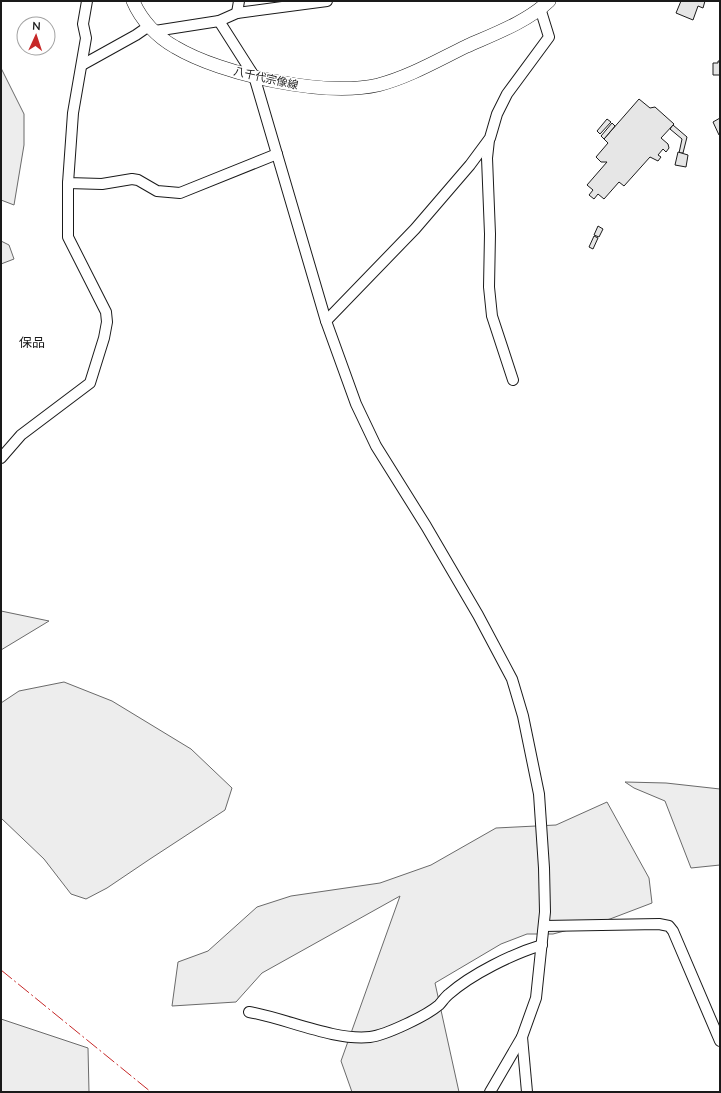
<svg xmlns="http://www.w3.org/2000/svg" width="721" height="1093" font-family="Lato,'Noto Sans JP',sans-serif">
<style>
.green{fill:#ededed;stroke:#6a6a6a}
.building{fill:#e6e6e6;stroke:#1a1a1a}
.lines{fill:none;stroke-linecap:round;stroke-linejoin:round}
.minor-casing{stroke:#1a1a1a;stroke-width:12}
.major-casing{stroke:#1a1a1a;stroke-width:14}
.minor{stroke:#fff;stroke-width:10}
.major{stroke:#fff;stroke-width:13}
.power{stroke:#c62828;stroke-width:1;stroke-dasharray:14 3 2 3;stroke-linecap:butt}
.labels{text-anchor:middle;stroke-width:3;stroke-linejoin:round;paint-order:stroke}
.street-label{font-size:11px;fill:#1a1a1a;stroke:#fff}
.quarter-label{font-size:13px;fill:#1a1a1a;stroke:#fff}
</style>
<rect width="100%" height="100%" fill="#fff"/>
<g class="green">
<polygon points="1,68 24,114 24,145 14,205 1,200"/>
<polygon points="1,241 9,245 14,259 1,264"/>
<polygon points="1,611 49,621 1,650"/>
<polygon points="64,682 112,701 191,749 232,788 225,810 150,859 107,888 86,899 71,894 44,859 1,818 1,703 19,691"/>
<polygon points="625,782 666,783 720,789 720,865 691,868 665,801 634,788"/>
<polygon points="607,802 649,878 652,903 610,919 553,934 527,934 501,944 435,983 459,1092 352,1092 341,1061 400,896 262,973 236,1002 172,1006 178,962 208,951 257,907 291,896 380,883 431,865 496,828 556,825"/>
<polygon points="1,1019 88,1048 89,1092 1,1092"/>
</g>
<g class="building">
<polygon points="681,1 705,1 703,8 698,6 693,20 676,13"/>
<polygon points="718,61 720,61 720,75 713,75 713,63 718,63"/>
<polygon points="639,99 650,108 655,107 674,124 661,138 668,144 669,148 666,152 663,149 658,155 661,157 658,161 650,157 624,186 619,182 604,199 598,194 594,199 589,195 593,190 587,185 607,162 601,162 596,157 608,143 604,139"/>
<polygon points="720,118 720,135 719,135 713,122"/>
<polygon points="607,119 611,122 600,134 597,131"/>
<polygon points="612,123 615,126 604,139 601,136"/>
<polygon points="673,125 687,137 683,153 679,153 682,139 670,129"/>
<polygon points="678,152 688,155 686,167 675,165"/>
<polygon points="598,226 603,229 599,237 594,235"/>
<polygon points="594,236 598,238 593,249 589,247"/>
</g>
<g class="lines">
<defs>
<g id="minor">
<polyline points="87,1 83,24 86,38 73,113 68,183 102,184 132,179 138,180 157,191 180,193 277,154"/>
<polyline points="237,13 239,1"/>
<polyline points="219,21 254,76 326,321 356,404 376,446 426,526 478,615 512,679 523,716 539,794 544,868 545,912 536,998 522,1037 490,1092"/>
<polyline points="155,31 219,21 237,13 327,1"/>
<polyline points="82,65 136,35 149,26"/>
<polyline points="489,140 487,158 490,234 489,287 492,316 513,380"/>
<polyline points="326,321 415,229 470,165 490,138 497,114 507,94 549,37 540,8"/>
<polyline points="1,458 21,435 90,383 104,338 107,322 106,312 68,237 68,183"/>
<polyline points="544,926 659,924 669,926 673,931 720,1041"/>
<path d="M 249,1012 C 285,1018 334,1041 370,1037 C 386,1035 426,1016 439,1005 C 442,1002 445,997 449,994 C 472,974 512,954 542,945"/>
<polyline points="522,1037 527,1092"/>
</g>
<path id="major" d="M 133,1 C 141,20 157,37 175,47 C 222,75 324,97 378,85 C 409,77 438,60 467,46 C 494,34 527,22 549,1"/>
</defs>
<use href="#minor" class="minor-casing"/>
<use href="#major" class="major-casing"/>
<use href="#minor" class="minor"/>
<use href="#major" class="major"/>
<polyline class="power" points="1,970 151,1092"/>
</g>
<g class="labels">
<g class="street-label">
<text transform="translate(266 78) rotate(13)" y="4">八千代宗像線</text>
</g>
<g class="quarter-label">
<text x="32" y="347">保品</text>
</g>
</g>
<rect width="721" height="1093" fill="none" stroke="#1a1a1a" stroke-width="4"/>
<g transform="translate(36 36) rotate(3)"><circle r="19" fill="#ffffff" stroke="#a3a3a3"/>
<path d="M0-3L7 15L0 10L-7 15Z" fill="#c62828"/>
<text y="-6" font-size="11" font-weight="bold" text-anchor="middle" fill="#1a1a1a">N</text>
</g>
</svg>
